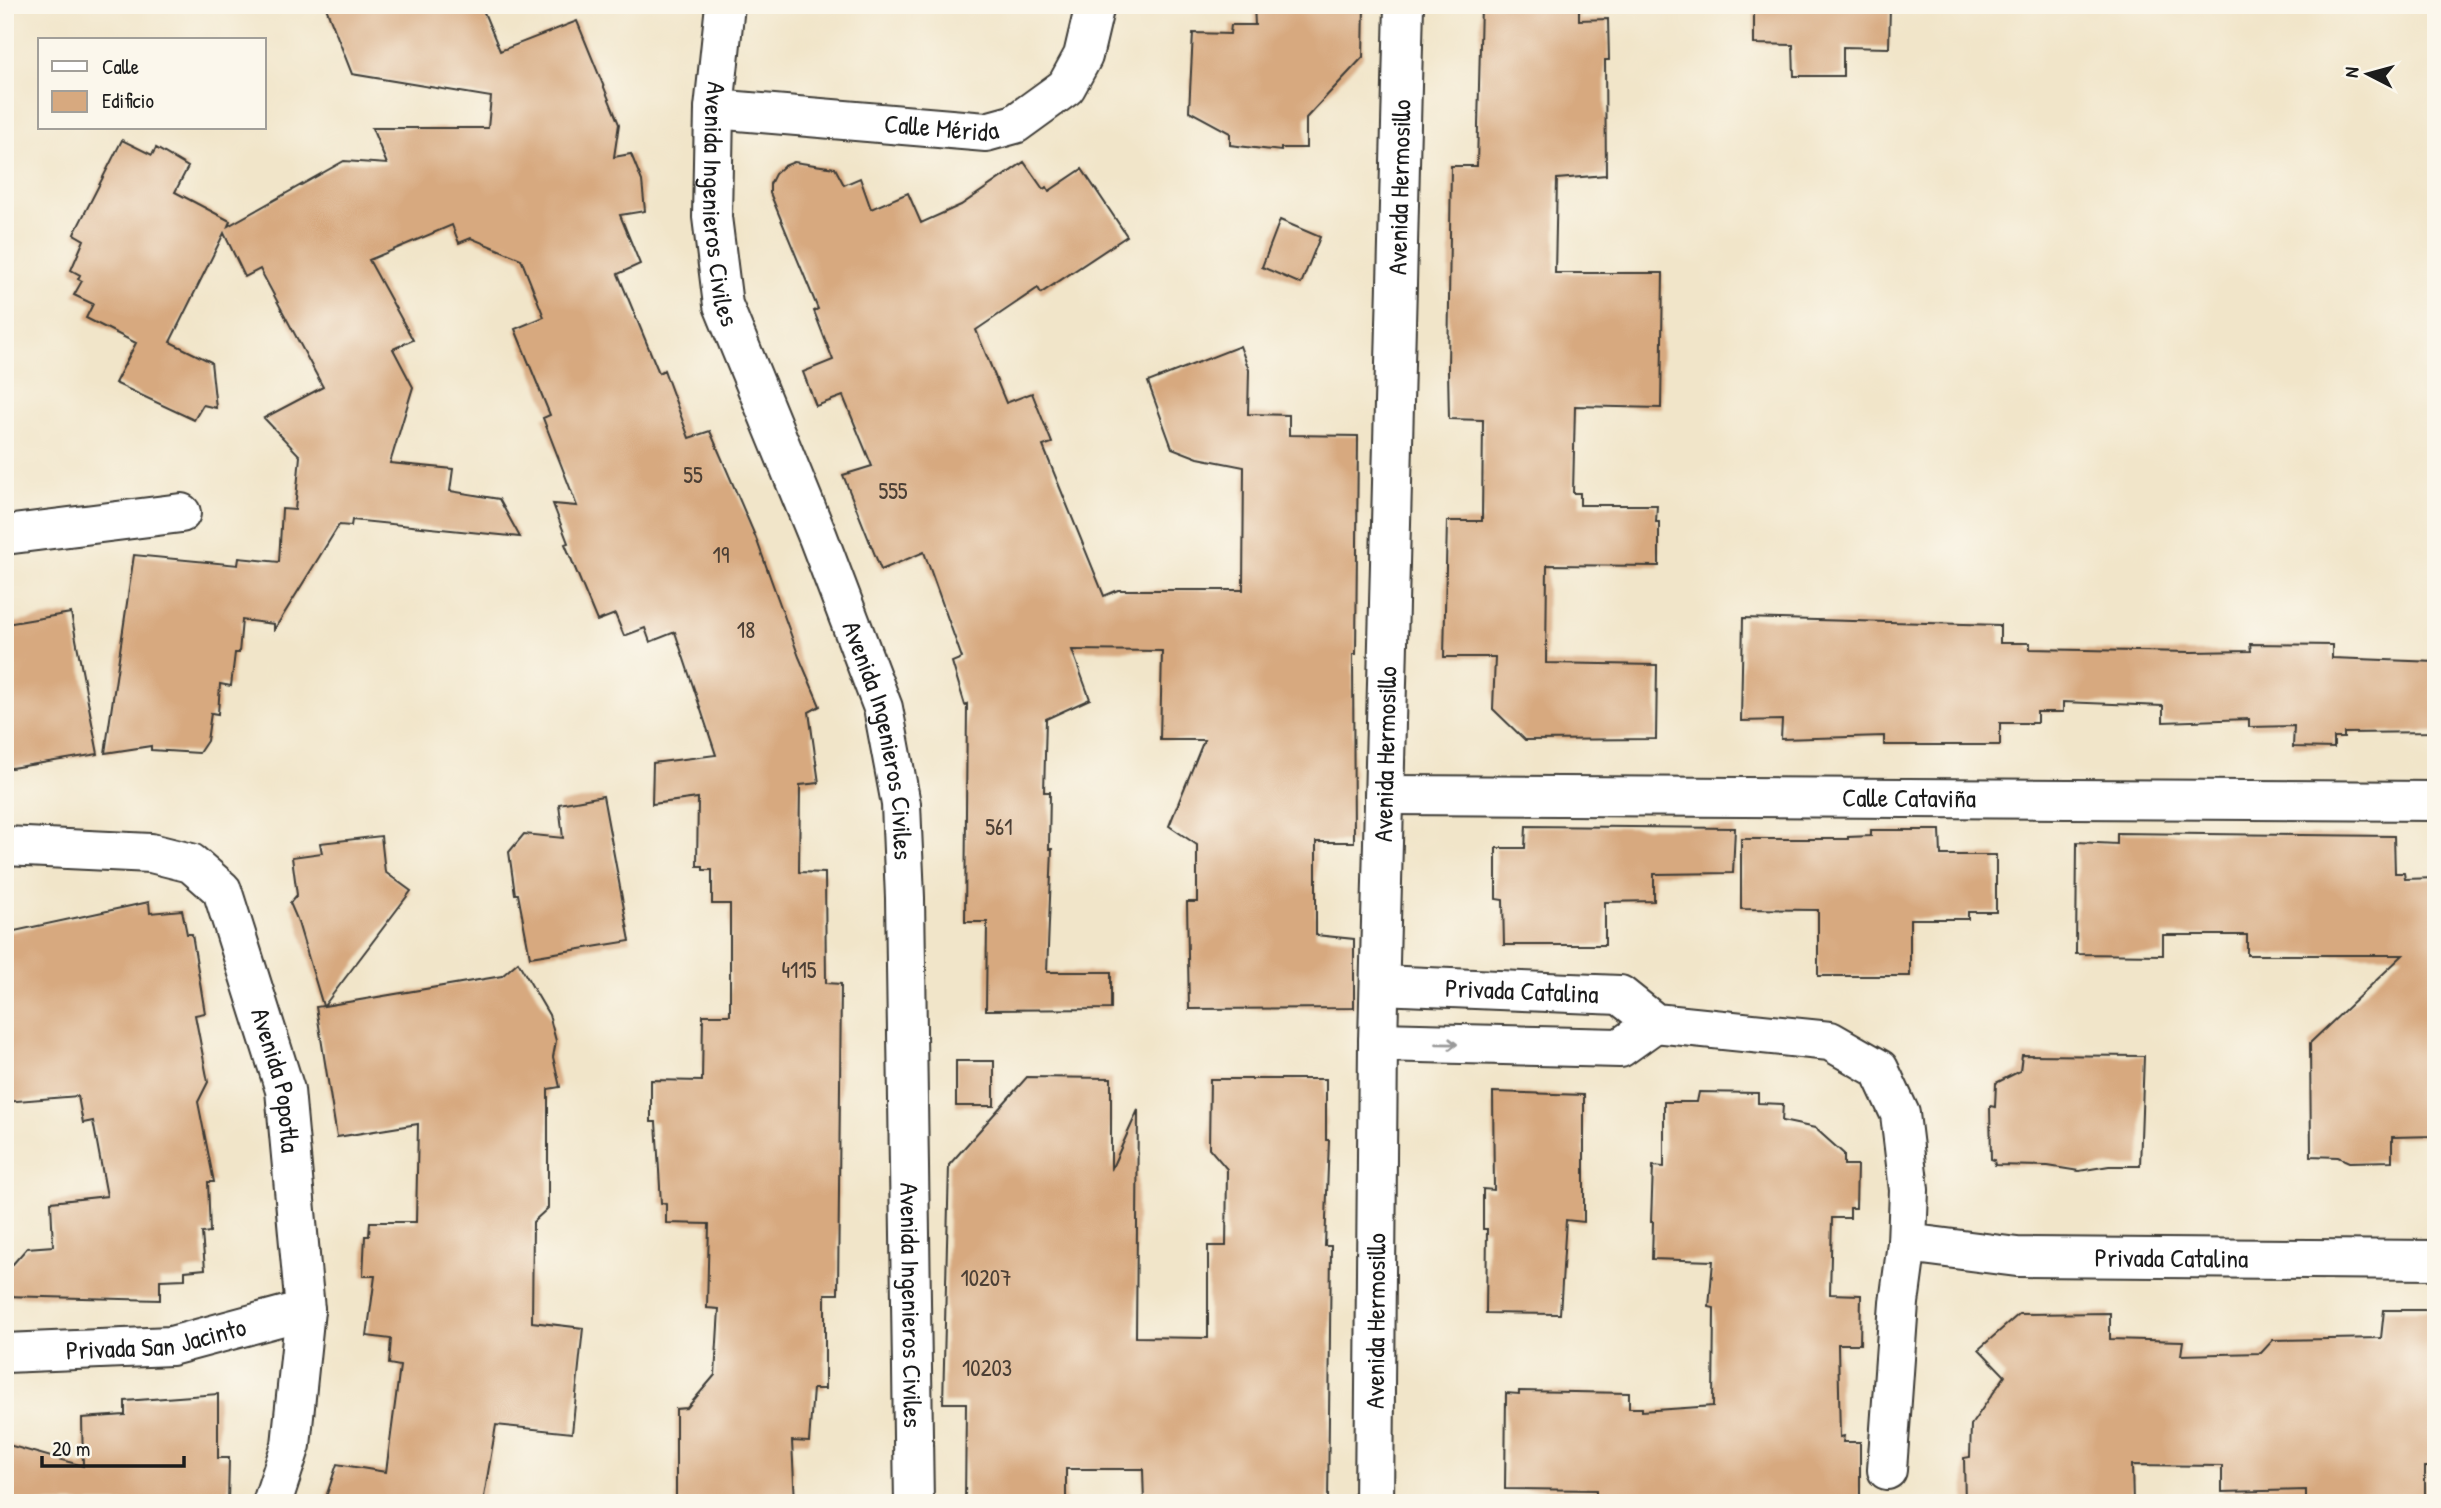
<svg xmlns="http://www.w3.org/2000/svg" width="2441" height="1508" font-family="'Patrick Hand',sans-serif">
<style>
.building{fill:#d7a97f}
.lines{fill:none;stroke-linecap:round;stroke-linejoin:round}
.street-casing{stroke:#3c3a36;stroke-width:42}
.secondary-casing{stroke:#3c3a36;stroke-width:42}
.street{stroke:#fff;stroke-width:38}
.secondary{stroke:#fff;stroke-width:38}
.oneway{stroke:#999}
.labels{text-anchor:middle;stroke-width:7;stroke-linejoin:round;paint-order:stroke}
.number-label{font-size:23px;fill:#4b3f35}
.street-label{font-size:26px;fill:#1c1c1c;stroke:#fbf7ec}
</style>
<rect width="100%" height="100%" fill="#fbf7ec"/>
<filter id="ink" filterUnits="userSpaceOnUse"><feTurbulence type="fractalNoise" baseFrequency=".0143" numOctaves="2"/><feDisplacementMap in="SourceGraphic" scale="14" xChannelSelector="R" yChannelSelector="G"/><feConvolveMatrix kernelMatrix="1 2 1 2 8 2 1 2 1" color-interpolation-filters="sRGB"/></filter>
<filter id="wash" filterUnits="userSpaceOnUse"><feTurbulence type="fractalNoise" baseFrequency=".00686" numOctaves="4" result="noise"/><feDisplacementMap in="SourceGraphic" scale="28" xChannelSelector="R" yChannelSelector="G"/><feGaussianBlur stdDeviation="1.57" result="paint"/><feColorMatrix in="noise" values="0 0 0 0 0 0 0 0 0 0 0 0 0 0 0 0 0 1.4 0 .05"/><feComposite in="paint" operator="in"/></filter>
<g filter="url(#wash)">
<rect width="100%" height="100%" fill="#f1e5c9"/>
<g id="blocks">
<g class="building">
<polygon points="325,5 481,5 500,51 577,21 619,124 614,157 631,154 642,181 645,211 620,215 640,264 618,274 659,373 664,370 689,438 710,431 756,538 799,657 820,706 809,712 819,783 800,785 799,872 825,873 826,983 841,984 838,1294 825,1294 825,1389 813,1389 809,1442 792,1441 795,1503 676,1503 676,1409 687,1408 715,1375 719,1309 707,1308 709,1224 666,1223 666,1204 661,1203 656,1122 651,1122 651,1080 702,1081 703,1015 730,1015 730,904 712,904 712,870 703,870 703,866 697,866 698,798 652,804 653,763 716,755 675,632 650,642 645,628 624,636 615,614 597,621 565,544 568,543 553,504 577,506 543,418 550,415 515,329 544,317 521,259 471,238 459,243 452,225 369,260 413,340 393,349 413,387 390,463 453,469 450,491 499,499 520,537 352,520 351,526 339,525 274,630 274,624 242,620 239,653 235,653 231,686 220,684 218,714 211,713 207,741 199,753 151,750 151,746 105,753 134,555 238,565 239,558 279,562 282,509 295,510 300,456 264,418 323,387 260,269 245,277 224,233 170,342 211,362 216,408 203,405 194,420 115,383 136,343 86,318 93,304 74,295 82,281 78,279 80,275 71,270 84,240 74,234 122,140 152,155 156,148 188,167 175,192 230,221 228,226 344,161 387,164 372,128 488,128 491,97 352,74"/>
<polygon points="1254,5 1364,5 1363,57 1306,118 1306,148 1281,148 1281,151 1230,145 1230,133 1189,111 1193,33 1230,34 1231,25 1255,25"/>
<polygon points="1481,5 1579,5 1579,20 1608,19 1609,60 1605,60 1606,175 1557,179 1555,273 1663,273 1661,408 1575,406 1573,493 1580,493 1580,505 1657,505 1656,522 1659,522 1659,566 1547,565 1546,663 1657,665 1656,739 1525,740 1493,709 1495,657 1444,657 1447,521 1482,521 1483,420 1449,419 1448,369 1451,166 1477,166"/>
<polygon points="1754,5 1890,5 1889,48 1843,47 1843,76 1794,76 1793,45 1754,44"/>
<polygon points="794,162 835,168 844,185 860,178 871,209 908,193 921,223 961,205 1024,162 1043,189 1047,187 1049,191 1082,169 1127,236 1041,293 1038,288 976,330 1006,403 1032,393 1052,443 1043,446 1104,596 1118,590 1243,590 1244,467 1198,458 1172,448 1148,382 1240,346 1249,370 1248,414 1289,415 1289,435 1358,436 1356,654 1353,654 1354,842 1316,842 1316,935 1354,939 1354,1008 1189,1009 1187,902 1197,902 1197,845 1169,826 1204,740 1160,740 1162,651 1072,650 1090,699 1046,719 1044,792 1050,792 1049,849 1052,849 1047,972 1111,972 1111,1009 986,1010 987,922 965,922 967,704 965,705 952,662 962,658 924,552 881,570 843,475 872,466 843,396 816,406 803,372 833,360 814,311 818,309 770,193 770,184 775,174 784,166"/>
<polygon points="1280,220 1320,237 1301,284 1262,267"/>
<polygon points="71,613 98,754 5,769 6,624"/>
<polygon points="1743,618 2000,625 2000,643 2030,643 2030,649 2191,652 2251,651 2250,644 2332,645 2332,658 2436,662 2436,732 2344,733 2344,738 2334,738 2334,748 2293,747 2294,726 2249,727 2249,719 2163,722 2163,706 2063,702 2063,712 2037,712 2037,723 2000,723 2000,745 1884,745 1884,736 1781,739 1782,720 1741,721"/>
<polygon points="603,796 630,941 530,957 518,894 515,894 509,852 524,834 563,838 559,804"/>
<polygon points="1526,826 1735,828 1733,873 1654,874 1654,901 1605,902 1605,945 1504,945 1503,900 1496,899 1496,848 1525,848"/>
<polygon points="1871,830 1940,830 1941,855 1996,855 1996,912 1968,912 1968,919 1910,919 1910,976 1818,976 1818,910 1741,909 1741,839 1848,839 1848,837 1871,836"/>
<polygon points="2117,833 2394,836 2395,873 2404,873 2405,879 2436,878 2436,1136 2392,1137 2392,1161 2349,1162 2338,1157 2311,1156 2310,1043 2403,955 2247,955 2247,935 2163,935 2163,955 2076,954 2077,842 2117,844"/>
<polygon points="381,836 385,872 411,891 324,1006 502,976 518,962 549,1015 556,1041 553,1057 560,1087 548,1089 548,1208 533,1222 532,1322 583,1328 572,1433 496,1425 483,1503 324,1503 337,1464 386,1472 400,1366 389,1364 391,1339 367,1336 375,1276 363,1276 365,1236 369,1236 370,1222 416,1222 418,1124 337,1137 316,1007 323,1006 297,919 290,903 297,895 292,857 322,853 320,843"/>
<polygon points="149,902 150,913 182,910 187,934 192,934 205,1013 195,1015 208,1082 198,1102 214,1182 208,1182 210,1232 202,1233 205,1269 185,1271 185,1279 160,1280 160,1300 5,1296 5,1273 27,1248 53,1246 51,1202 107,1196 93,1121 83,1123 78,1096 5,1102 5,933"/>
<polygon points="2022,1055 2144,1056 2140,1166 2109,1166 2079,1171 2048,1166 1995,1165 1994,1160 1991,1159 1990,1106 1995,1107 1996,1083 2020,1071"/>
<rect x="956" y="1061" width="38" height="45"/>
<polygon points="1027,1077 1111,1078 1111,1170 1138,1110 1136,1337 1208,1338 1208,1246 1226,1246 1227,1169 1209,1148 1210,1079 1326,1079 1326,1140 1329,1140 1325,1246 1331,1246 1328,1503 1144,1503 1143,1469 1066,1469 1066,1503 965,1503 966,1403 943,1403 949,1165"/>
<polygon points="1493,1092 1584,1095 1584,1222 1566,1220 1560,1314 1486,1313 1487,1229 1483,1229 1483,1189 1494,1190"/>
<polygon points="1699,1092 1758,1093 1758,1103 1783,1104 1782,1121 1815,1128 1844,1154 1844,1165 1857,1165 1856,1208 1850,1208 1850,1218 1832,1218 1830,1294 1861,1295 1860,1344 1838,1344 1840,1437 1844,1436 1843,1442 1860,1442 1860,1503 1596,1503 1596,1490 1505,1489 1506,1393 1519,1394 1519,1391 1629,1393 1629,1408 1642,1408 1642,1411 1713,1406 1714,1308 1709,1307 1713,1261 1652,1259 1653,1222 1651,1222 1653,1166 1664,1167 1664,1102 1697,1102"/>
<polygon points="2384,1310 2434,1310 2436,1467 2425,1467 2425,1503 2306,1503 2306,1490 2222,1492 2222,1466 2132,1465 2133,1503 1965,1503 1964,1458 1970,1457 1971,1425 2005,1376 1979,1349 2019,1314 2110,1313 2110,1339 2183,1341 2181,1355 2261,1353 2273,1340 2381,1338"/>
<polygon points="218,1394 218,1458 229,1458 228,1503 5,1503 5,1444 83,1466 82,1418 125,1415 125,1401"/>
</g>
</g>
</g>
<g filter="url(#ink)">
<use href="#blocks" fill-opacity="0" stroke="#3c3a36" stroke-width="2"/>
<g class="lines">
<defs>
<g id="street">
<path id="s1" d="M 714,109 L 986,132 L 1015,124 L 1066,87 L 1083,56 L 1095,5"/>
<polyline points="5,535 181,513"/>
<path id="s2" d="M 1384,795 L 2436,801"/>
<path id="s3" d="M 5,846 L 151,853 L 191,863 L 222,890 L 285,1090 L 305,1310 L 291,1445 L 272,1503"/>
<path id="s4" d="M 1380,985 L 1620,995 L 1655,1023 L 1830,1041 L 1879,1069 L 1900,1114 L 1909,1190 L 1907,1243 L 2017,1257 L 2436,1260"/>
<polyline points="1378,1042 1620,1048 1655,1023"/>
<path id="s5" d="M 5,1353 L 171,1346 L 305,1310"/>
<polyline points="1887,1470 1899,1303 1907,1243"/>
<path id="s6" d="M 1374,1503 L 1378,1042 L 1404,5"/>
</g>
<g id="secondary">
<path id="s7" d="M 725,5 L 714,109 L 712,217 L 723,305 L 818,537 L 883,708 L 901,804 L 905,898 L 914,1503"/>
</g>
</defs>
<use href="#street" class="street-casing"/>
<use href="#secondary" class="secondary-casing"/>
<use href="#street" class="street"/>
<use href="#secondary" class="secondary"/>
</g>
<defs><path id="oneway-shaft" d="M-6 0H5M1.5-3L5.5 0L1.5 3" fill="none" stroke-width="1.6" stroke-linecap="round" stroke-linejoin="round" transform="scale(1.75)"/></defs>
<use class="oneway" href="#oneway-shaft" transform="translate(1447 1044) rotate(1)"/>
</g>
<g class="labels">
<g class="number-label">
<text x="693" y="483">55</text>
<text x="893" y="499">555</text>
<text x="721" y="563">19</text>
<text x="746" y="638">18</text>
<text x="999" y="835">561</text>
<text x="799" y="978">4115</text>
<text x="986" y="1286">10207</text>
<text x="987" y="1376">10203</text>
</g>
<g class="street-label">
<text dy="9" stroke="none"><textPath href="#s1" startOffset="228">Calle Mérida</textPath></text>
<text dy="9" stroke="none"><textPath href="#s6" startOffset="1316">Avenida Hermosillo</textPath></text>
<text dy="9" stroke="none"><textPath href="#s7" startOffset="200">Avenida Ingenieros Civiles</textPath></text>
<text dy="9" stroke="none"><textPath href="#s7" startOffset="766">Avenida Ingenieros Civiles</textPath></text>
<text dy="9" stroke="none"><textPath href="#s6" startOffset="749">Avenida Hermosillo</textPath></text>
<text dy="9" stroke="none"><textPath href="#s2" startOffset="525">Calle Cataviña</textPath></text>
<text dy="9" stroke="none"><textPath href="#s4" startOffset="142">Privada Catalina</textPath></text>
<text dy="9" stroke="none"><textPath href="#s3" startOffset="427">Avenida Popotla</textPath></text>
<text dy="9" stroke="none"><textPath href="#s4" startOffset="962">Privada Catalina</textPath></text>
<text dy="9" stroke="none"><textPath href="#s7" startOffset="1334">Avenida Ingenieros Civiles</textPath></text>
<text dy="9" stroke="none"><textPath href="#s6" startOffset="182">Avenida Hermosillo</textPath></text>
<text dy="9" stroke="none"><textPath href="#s5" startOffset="152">Privada San Jacinto</textPath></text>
</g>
</g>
<rect width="2441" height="1508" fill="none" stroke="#fbf7ec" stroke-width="28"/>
<rect x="38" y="38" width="228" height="91" fill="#fbf7ec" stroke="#a29f99" stroke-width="2"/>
<rect x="52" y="61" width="35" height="10" fill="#ffffff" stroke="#a29f99" stroke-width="2"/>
<text x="102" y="74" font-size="21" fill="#1c1c1c">Calle</text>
<rect x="52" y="91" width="35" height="21" fill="#d7a97f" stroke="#a29f99" stroke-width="2"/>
<text x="102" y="108" font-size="21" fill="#1c1c1c">Edificio</text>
<g transform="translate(2368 74) rotate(276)" stroke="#fbf7ec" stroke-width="5" paint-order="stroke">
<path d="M0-5L12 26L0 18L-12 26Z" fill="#1c1c1c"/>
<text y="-10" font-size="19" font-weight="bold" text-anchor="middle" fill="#1c1c1c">N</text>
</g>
<path d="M42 1456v10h142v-10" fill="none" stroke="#1c1c1c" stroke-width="3.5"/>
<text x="52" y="1456" font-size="21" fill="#1c1c1c" stroke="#fbf7ec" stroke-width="5" paint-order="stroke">20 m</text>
</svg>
